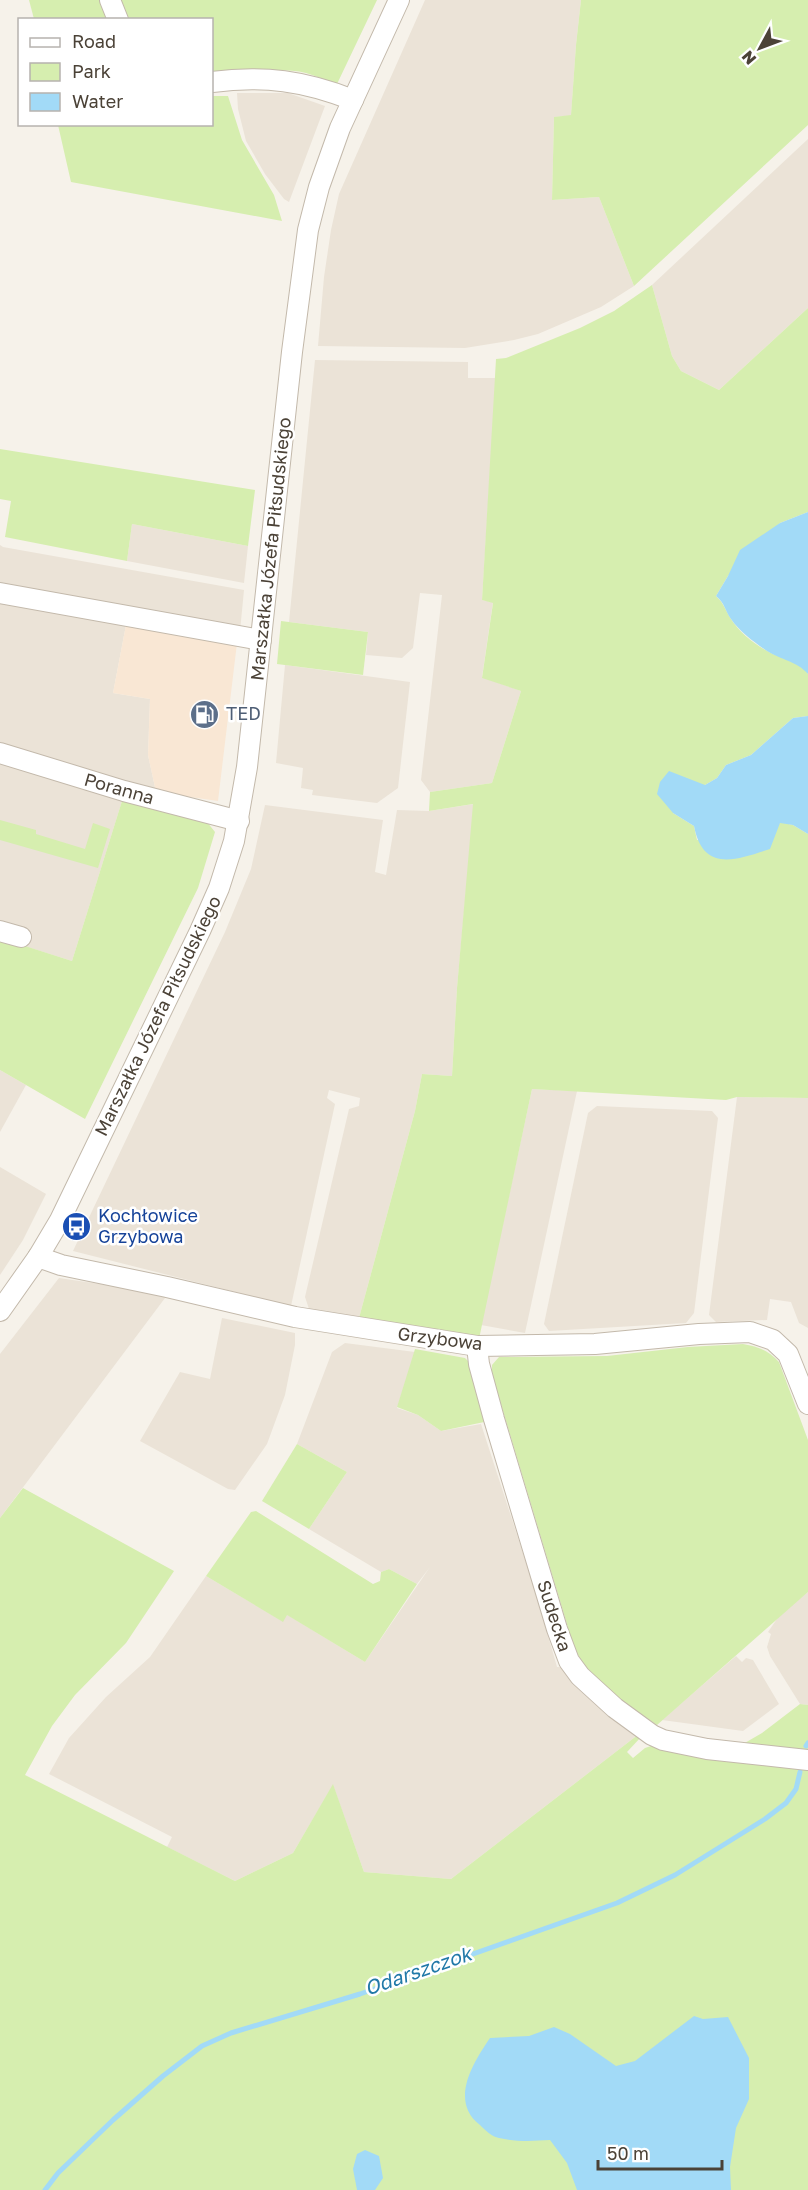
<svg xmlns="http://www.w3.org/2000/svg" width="808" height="2190" font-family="'Golos Text',sans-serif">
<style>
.residential{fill:#ebe3d7}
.commercial{fill:#f9e7d4}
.green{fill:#d6eeaf}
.water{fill:#a2daf7}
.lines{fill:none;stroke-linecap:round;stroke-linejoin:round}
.stream{stroke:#a2daf7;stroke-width:5}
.minor-casing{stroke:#c3b9ab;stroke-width:22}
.minor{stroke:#fff;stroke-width:20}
.labels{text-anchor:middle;stroke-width:5;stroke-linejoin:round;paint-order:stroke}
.street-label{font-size:18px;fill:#4b4237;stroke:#fff}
.service-label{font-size:18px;fill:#4e5e75;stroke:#fff;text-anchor:start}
.transit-label{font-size:18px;fill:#164399;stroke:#fff;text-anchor:start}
.water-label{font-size:20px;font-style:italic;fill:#2179a8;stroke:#fff}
</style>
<rect width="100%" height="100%" fill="#f6f2ea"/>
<g class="residential">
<polygon points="425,0 581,0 576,45 571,116 554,117 552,200 599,197 634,286 601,307 538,334 514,340 465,348 318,346 324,277 331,230 339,194"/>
<polygon points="237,93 288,93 325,106 289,202 284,199 265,174 246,141 238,109"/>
<polygon points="808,139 808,308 719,390 681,371 672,356 652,285"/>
<polygon points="315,360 468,362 468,378 496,378 482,600 493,602 482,677 521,691 492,783 430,792 421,780 442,595 420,593 413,648 402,658 366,655 368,632 289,622"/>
<polygon points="132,524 248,546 244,583 127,561"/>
<polygon points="0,545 3,547 244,590 240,631 0,585"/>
<polygon points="0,601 126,625 113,693 150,699 148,755 156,792 0,745"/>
<polygon points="285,665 410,682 398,788 377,803 312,795 313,790 301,788 303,768 276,763"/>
<polygon points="0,763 122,801 72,961 18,944 0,924"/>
<polygon points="474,804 457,988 452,1076 422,1074 415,1111 359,1318 309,1309 305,1297 349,1109 359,1106 360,1098 329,1090 327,1098 335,1104 291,1306 73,1251 225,932 251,869 265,805 383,820 375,872 386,875 397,810 429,811"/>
<polygon points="0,1070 26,1085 0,1132"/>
<polygon points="532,1089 577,1091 525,1333 481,1325"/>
<polygon points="737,1097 808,1098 808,1328 799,1323 791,1302 770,1299 767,1320 716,1322 709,1315"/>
<polygon points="597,1106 712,1111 718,1118 694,1313 686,1323 549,1331 544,1324 588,1113"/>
<polygon points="0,1167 46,1194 23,1240 0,1275"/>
<polygon points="59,1278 168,1294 0,1518 0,1354"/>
<polygon points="222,1318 295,1333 295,1345 285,1395 267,1444 235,1490 228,1489 140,1441 180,1372 210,1379"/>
<polygon points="345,1343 415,1352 397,1408 418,1415 441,1431 481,1424 535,1590 557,1667 565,1667 639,1734 451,1879 364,1872 333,1785 293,1853 235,1881 167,1847 172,1837 49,1774 69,1738 106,1697 150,1657 206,1576 282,1621 286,1614 365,1662 430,1567 417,1584 389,1569 381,1572 309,1529 347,1472 297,1444 332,1352"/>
<polygon points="808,1592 808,1705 800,1704 770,1656 767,1647 771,1634 768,1632 779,1616"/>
<polygon points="736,1656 742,1662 746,1658 753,1660 779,1704 743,1731 662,1720"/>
</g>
<polygon class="commercial" points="126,625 237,643 218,801 156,792 148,755 150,699 113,693"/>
<g class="green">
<polygon points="29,0 103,0 110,19 34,19"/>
<path d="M 117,0 L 377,0 L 337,84 C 327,81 316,76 306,73 C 276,66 241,73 212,77 L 212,20 L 123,19 Z"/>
<polygon points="581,0 808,0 808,125 634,286 599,197 552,200 554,117 571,115 576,45"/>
<polygon points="212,96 228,96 242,140 274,195 282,221 71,182 58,125 212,124"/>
<path d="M 652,285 L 672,356 L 681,371 L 719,390 L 808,308 L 808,512 L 780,523 L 728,576 L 716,596 C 724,603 725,610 731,619 C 739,632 755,645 769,652 C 778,657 804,663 808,674 C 808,683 808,706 808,716 L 793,718 L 751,755 L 726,765 L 717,778 L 705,785 L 673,813 L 694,826 L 697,840 L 774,835 L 780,822 L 793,825 L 808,834 L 808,1098 L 737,1097 L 726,1100 L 532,1089 L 479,1339 L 359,1318 L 415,1111 L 422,1074 L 452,1076 L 457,988 L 473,804 L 429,811 L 430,792 L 492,783 L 521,691 L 482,678 L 493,603 L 482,600 L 496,359 L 506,358 L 580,328 L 614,311 Z"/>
<polygon points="0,449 255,490 248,546 132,524 127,561 5,537 11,501 0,499"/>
<polygon points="281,621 368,632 363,675 277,664"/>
<polygon points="122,801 207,822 215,832 198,888 85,1119 0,1070 0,938 72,961"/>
<polygon points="0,820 36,830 36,834 85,849 93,823 110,829 98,868 0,840"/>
<path d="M 743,1344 C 759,1347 768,1350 779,1362 L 808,1440 L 808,1592 L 657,1725 C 631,1707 591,1681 577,1653 C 572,1643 569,1632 566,1621 L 502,1408 L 492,1374 L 492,1365 L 499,1357 L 607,1356 L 688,1347 Z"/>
<polygon points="415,1349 465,1358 473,1366 489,1421 441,1431 418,1415 397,1407"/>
<polygon points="297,1444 347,1472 309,1529 262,1501"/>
<polygon points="23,1488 174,1571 126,1643 75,1695 52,1726 25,1775 235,1881 293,1853 333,1784 364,1872 451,1879 639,1734 642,1736 627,1752 633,1758 645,1748 657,1744 808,1765 808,2190 0,2190 0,1518"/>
<polygon points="256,1511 373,1584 380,1581 381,1572 389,1569 417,1584 365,1662 287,1615 283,1622 206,1576 251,1512"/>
<polygon points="800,1704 808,1705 808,1752 743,1744 762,1733"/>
</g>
<g class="water">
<path d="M 808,512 L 808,674 C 797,661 781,660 767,651 C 754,642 740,632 731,619 C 725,611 725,603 716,596 L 728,576 L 740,550 L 780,523 Z"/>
<path d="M 808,716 L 808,834 L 793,825 L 780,823 L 770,849 C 736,860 703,873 694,826 L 673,813 L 657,794 L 660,782 L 669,771 L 705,785 L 717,778 L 726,765 L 751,755 L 793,718 Z"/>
<path d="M 694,2016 L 703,2019 L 728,2017 L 749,2058 L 749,2099 L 736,2128 L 730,2167 L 731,2190 L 577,2190 L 567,2163 L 550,2140 C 533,2141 516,2142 499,2138 C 492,2137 485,2130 480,2125 C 449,2101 473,2063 490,2038 L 529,2036 L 554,2027 L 570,2034 L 616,2066 L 635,2061 Z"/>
<polygon points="365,2150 379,2156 383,2178 375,2190 357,2190 353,2169 357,2154"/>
</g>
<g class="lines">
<g class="stream">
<polyline points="806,1746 808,1743"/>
<polyline points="45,2190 58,2173 113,2120 163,2076 202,2046 231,2033 360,1994 617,1903 675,1875 765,1819 786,1803 796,1789 800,1772"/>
</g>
<defs>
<g id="minor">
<polyline points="110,0 118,20"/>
<path d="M 212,82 C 264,75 305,81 353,100"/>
<polyline points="0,593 261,640"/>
<polyline points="0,753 124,791 239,821"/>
<polyline points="0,931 21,937"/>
<polyline points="38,1257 61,1265 167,1287 295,1317 477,1346 595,1344 699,1334 750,1332 773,1340 788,1354 808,1404"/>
<polyline points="0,1311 38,1257 60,1220 200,931 219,888 234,841 247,767 292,352 308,230 319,187 340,128 399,0"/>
<polyline points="477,1346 479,1364 494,1419 557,1629 569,1661 580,1676 615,1708 652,1735 663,1740 707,1749 808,1760"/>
</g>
</defs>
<use href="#minor" class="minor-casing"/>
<use href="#minor" class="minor"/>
</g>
<defs>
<symbol id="fuel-disc" viewBox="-11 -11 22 22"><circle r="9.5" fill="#5c6f8a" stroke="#fff"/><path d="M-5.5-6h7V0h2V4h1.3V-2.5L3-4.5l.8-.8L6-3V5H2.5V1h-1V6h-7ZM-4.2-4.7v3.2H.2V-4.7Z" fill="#fff"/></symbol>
<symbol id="bus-disc" viewBox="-11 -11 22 22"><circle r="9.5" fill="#1a4fb4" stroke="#fff"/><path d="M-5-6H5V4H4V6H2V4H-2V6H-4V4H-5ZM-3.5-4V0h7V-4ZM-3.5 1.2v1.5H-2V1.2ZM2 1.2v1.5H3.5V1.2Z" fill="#fff"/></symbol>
</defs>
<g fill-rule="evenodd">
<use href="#fuel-disc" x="188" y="698" width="33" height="33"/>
<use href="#bus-disc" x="60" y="1210" width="33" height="33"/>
</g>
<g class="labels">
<g class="street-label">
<text transform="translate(271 549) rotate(-84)" y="6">Marszałka Józefa Piłsudskiego</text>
<text transform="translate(119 789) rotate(16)" y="6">Poranna</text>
<text transform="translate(158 1016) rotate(-64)" y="6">Marszałka Józefa Piłsudskiego</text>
<text transform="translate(440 1339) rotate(7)" y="6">Grzybowa</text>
<text transform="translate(554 1616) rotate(72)" y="6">Sudecka</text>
</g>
<g class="service-label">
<text x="226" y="720">TED</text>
</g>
<g class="transit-label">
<text x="98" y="1222">Kochłowice<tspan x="98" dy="21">Grzybowa</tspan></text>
</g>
<g class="water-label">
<text transform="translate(418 1971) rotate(-19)" y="7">Odarszczok</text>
</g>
</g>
<rect x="18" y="18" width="195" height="108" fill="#ffffff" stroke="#b7b3af" stroke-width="1.5"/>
<rect x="30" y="38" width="30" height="9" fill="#ffffff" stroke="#b7b3af" stroke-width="1.5"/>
<text x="72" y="48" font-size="18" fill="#4b4237">Road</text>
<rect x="30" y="63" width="30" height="18" fill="#d6eeaf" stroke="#b7b3af" stroke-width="1.5"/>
<text x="72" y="78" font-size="18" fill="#4b4237">Park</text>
<rect x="30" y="93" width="30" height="18" fill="#a2daf7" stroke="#b7b3af" stroke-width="1.5"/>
<text x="72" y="108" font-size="18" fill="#4b4237">Water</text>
<g transform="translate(760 48) rotate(229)" stroke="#ffffff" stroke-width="4.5" paint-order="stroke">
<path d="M0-4.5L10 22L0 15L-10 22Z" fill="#4b4237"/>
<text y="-9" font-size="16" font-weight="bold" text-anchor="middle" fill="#4b4237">N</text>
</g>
<path d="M598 2160v9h124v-9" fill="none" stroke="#4b4237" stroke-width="3"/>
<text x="607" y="2160" font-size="18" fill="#4b4237" stroke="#ffffff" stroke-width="4.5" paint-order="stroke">50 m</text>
</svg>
